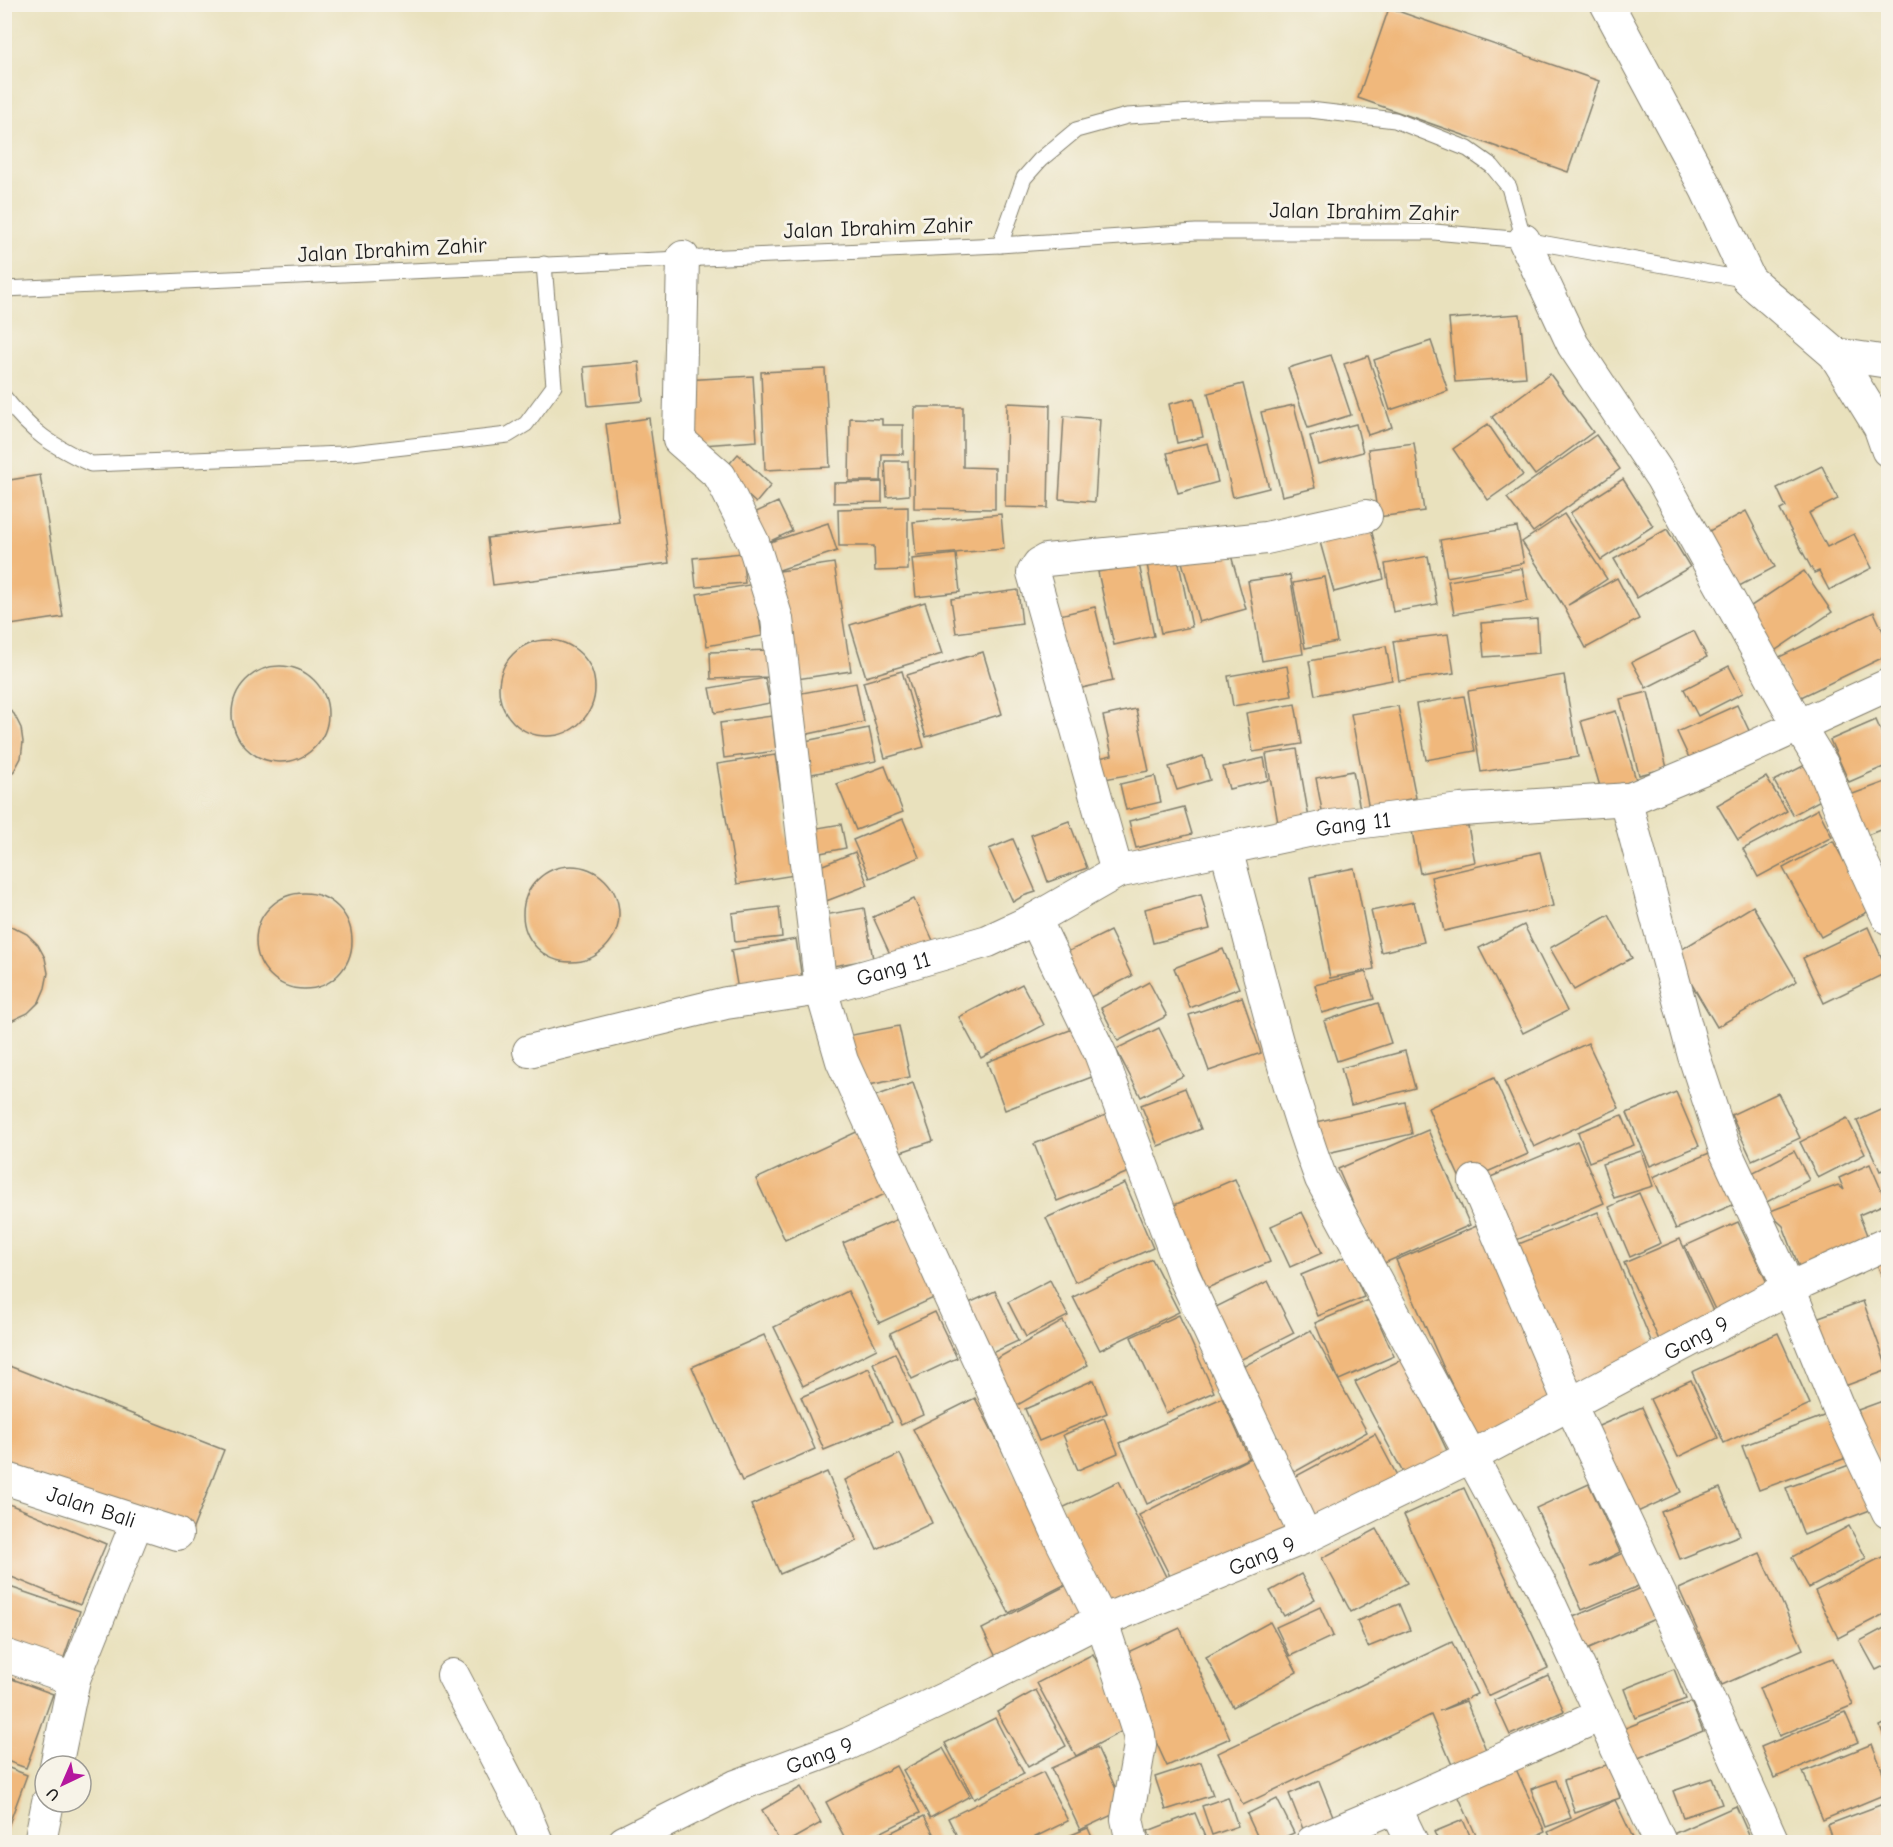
<svg xmlns="http://www.w3.org/2000/svg" width="1893" height="1847" font-family="'Comic Neue',sans-serif">
<style>
.building{fill:#f0b87b}
.lines{fill:none;stroke-linecap:round;stroke-linejoin:round}
.service-casing{stroke:#827e6c;stroke-width:17}
.minor-casing{stroke:#827e6c;stroke-width:34}
.secondary-casing{stroke:#827e6c;stroke-width:35}
.service{stroke:#fff;stroke-width:15}
.minor{stroke:#fff;stroke-width:32}
.secondary{stroke:#fff;stroke-width:33}
.labels{text-anchor:middle;stroke-width:6;stroke-linejoin:round;paint-order:stroke}
.street-label{font-size:22px;fill:#1c1c1c;stroke:#f7f3e8}
</style>
<rect width="100%" height="100%" fill="#f7f3e8"/>
<filter id="ink" filterUnits="userSpaceOnUse"><feTurbulence type="fractalNoise" baseFrequency=".0167" numOctaves="2"/><feDisplacementMap in="SourceGraphic" scale="12" xChannelSelector="R" yChannelSelector="G"/><feConvolveMatrix kernelMatrix="1 2 1 2 8 2 1 2 1" color-interpolation-filters="sRGB"/></filter>
<filter id="wash" filterUnits="userSpaceOnUse"><feTurbulence type="fractalNoise" baseFrequency=".008" numOctaves="4" result="noise"/><feDisplacementMap in="SourceGraphic" scale="24" xChannelSelector="R" yChannelSelector="G"/><feGaussianBlur stdDeviation="1.35" result="paint"/><feColorMatrix in="noise" values="0 0 0 0 0 0 0 0 0 0 0 0 0 0 0 0 0 1.4 0 .05"/><feComposite in="paint" operator="in"/></filter>
<g filter="url(#wash)">
<rect width="100%" height="100%" fill="#e9e1bd"/>
<g id="blocks">
<g class="building">
<polygon points="1389,8 1599,81 1568,172 1358,98"/>
<polygon points="1520,314 1526,377 1455,382 1449,319"/>
<polygon points="1431,341 1448,391 1390,410 1374,360"/>
<polygon points="1331,355 1351,415 1308,428 1288,368"/>
<polygon points="1368,356 1392,427 1368,435 1344,364"/>
<polygon points="639,362 643,401 588,406 584,367"/>
<polygon points="825,369 830,467 765,470 761,372"/>
<polygon points="1550,374 1593,432 1535,475 1492,417"/>
<polygon points="753,376 757,441 689,446 684,380"/>
<polygon points="1243,384 1269,488 1233,497 1208,393"/>
<polygon points="1194,398 1203,437 1177,443 1169,404"/>
<polygon points="1007,403 1050,405 1048,508 1005,507"/>
<polygon points="1294,405 1315,488 1282,496 1261,412"/>
<polygon points="915,407 963,407 963,467 995,468 995,509 914,508"/>
<polygon points="1064,416 1100,419 1095,502 1059,499"/>
<polygon points="649,418 669,563 493,585 487,538 619,522 606,424"/>
<polygon points="850,418 882,419 882,425 903,425 903,454 882,454 881,481 849,481"/>
<polygon points="1356,424 1363,452 1318,464 1310,436"/>
<polygon points="1488,424 1523,475 1488,500 1453,449"/>
<polygon points="1596,435 1620,469 1533,532 1507,498"/>
<polygon points="1208,443 1218,482 1178,493 1167,453"/>
<polygon points="1414,443 1424,511 1378,517 1368,449"/>
<polygon points="738,454 771,485 756,503 722,472"/>
<polygon points="885,461 908,461 909,495 887,497"/>
<polygon points="1822,466 1838,499 1809,513 1827,547 1854,534 1872,568 1829,590 1819,571 1814,573 1780,510 1786,507 1777,488"/>
<polygon points="40,475 63,617 4,626 4,481"/>
<polygon points="1623,479 1653,526 1601,560 1570,513"/>
<polygon points="882,482 882,502 834,503 834,483"/>
<polygon points="778,502 792,531 764,544 828,523 837,551 773,572 834,563 851,671 790,680 750,515"/>
<polygon points="908,507 908,570 875,571 874,546 839,546 838,509"/>
<polygon points="1746,511 1775,567 1728,592 1698,537"/>
<polygon points="1001,514 1004,549 916,556 913,522"/>
<polygon points="1564,514 1607,579 1568,605 1617,578 1639,619 1586,648 1564,607 1522,542"/>
<polygon points="1517,527 1524,563 1447,577 1440,540"/>
<polygon points="1371,529 1384,579 1334,592 1320,542"/>
<polygon points="1667,529 1690,567 1637,598 1614,559"/>
<polygon points="1229,548 1246,609 1199,622 1182,562"/>
<polygon points="1176,549 1192,627 1161,633 1145,555"/>
<polygon points="742,553 745,583 696,587 693,558"/>
<polygon points="956,554 960,592 916,597 912,559"/>
<polygon points="1428,556 1437,604 1393,612 1385,564"/>
<polygon points="1139,564 1154,636 1114,645 1098,572"/>
<polygon points="1522,568 1528,601 1454,614 1448,581"/>
<polygon points="1804,571 1832,612 1770,654 1742,612"/>
<polygon points="1290,575 1303,654 1262,661 1248,581"/>
<polygon points="1325,577 1337,642 1305,648 1293,583"/>
<polygon points="754,584 762,636 707,646 697,594"/>
<polygon points="1018,590 1022,624 956,633 951,599"/>
<polygon points="925,602 942,654 866,677 850,625"/>
<polygon points="1095,607 1113,681 1073,690 1055,616"/>
<polygon points="1874,612 1888,642 1888,655 1795,700 1775,659"/>
<polygon points="1537,619 1539,653 1484,657 1481,623"/>
<polygon points="1694,631 1707,657 1646,688 1632,662"/>
<polygon points="1448,634 1454,673 1399,681 1393,641"/>
<circle cx="547" cy="688" r="48"/>
<polygon points="1386,646 1392,680 1315,695 1309,661"/>
<polygon points="770,650 771,677 711,679 710,652"/>
<polygon points="983,652 1002,714 926,737 907,675"/>
<polygon points="1287,666 1292,696 1233,706 1228,676"/>
<polygon points="1729,666 1743,693 1698,716 1684,689"/>
<circle cx="280" cy="714" r="48"/>
<polygon points="902,671 924,747 885,758 863,682"/>
<polygon points="1564,675 1578,757 1481,772 1468,691"/>
<polygon points="765,678 770,703 715,713 710,688"/>
<polygon points="856,683 864,722 799,736 791,695"/>
<polygon points="1648,692 1667,768 1639,775 1620,699"/>
<polygon points="1464,696 1475,751 1426,760 1416,704"/>
<polygon points="1295,704 1302,744 1253,752 1246,713"/>
<polygon points="4,705 14,714 21,728 23,742 21,758 14,771 4,781"/>
<polygon points="1737,705 1752,737 1692,764 1677,732"/>
<polygon points="1398,706 1416,798 1404,800 1407,814 1371,820 1351,714"/>
<polygon points="1136,709 1149,771 1105,779 1099,758 1112,755 1103,716"/>
<polygon points="1616,711 1636,780 1601,790 1581,721"/>
<polygon points="772,716 776,751 724,758 720,723"/>
<polygon points="1876,720 1888,748 1888,765 1849,782 1830,740"/>
<polygon points="869,728 876,761 807,775 800,742"/>
<polygon points="1297,749 1310,824 1279,829 1266,754"/>
<polygon points="775,755 795,875 737,884 717,764"/>
<polygon points="1203,756 1210,780 1177,790 1169,767"/>
<polygon points="1264,758 1268,780 1229,789 1223,767"/>
<polygon points="1809,763 1828,796 1793,815 1774,781"/>
<polygon points="885,766 903,812 856,830 837,784"/>
<polygon points="1353,771 1360,809 1323,816 1316,778"/>
<polygon points="1155,776 1161,802 1126,810 1120,784"/>
<polygon points="1766,777 1787,811 1738,840 1717,805"/>
<polygon points="1888,781 1888,827 1857,839 1842,798"/>
<polygon points="1184,807 1192,834 1136,848 1129,821"/>
<polygon points="1818,809 1832,837 1758,877 1743,849"/>
<polygon points="1466,816 1475,862 1420,873 1411,826"/>
<polygon points="903,819 919,857 870,878 853,840"/>
<polygon points="1069,821 1087,868 1048,882 1031,835"/>
<polygon points="841,824 846,848 810,855 806,830"/>
<polygon points="1013,839 1036,892 1023,896 1013,902 989,849"/>
<polygon points="1833,841 1871,910 1821,937 1783,868"/>
<polygon points="855,852 868,885 821,903 808,871"/>
<polygon points="1540,852 1553,906 1444,931 1431,877"/>
<circle cx="571" cy="914" r="48"/>
<polygon points="1354,868 1374,969 1330,978 1310,877"/>
<circle cx="304" cy="941" r="48"/>
<polygon points="1201,894 1210,929 1153,943 1145,909"/>
<polygon points="914,899 936,947 895,965 873,917"/>
<polygon points="1414,902 1424,942 1381,952 1371,911"/>
<polygon points="1753,906 1797,981 1717,1027 1674,954"/>
<polygon points="779,907 782,937 735,942 732,913"/>
<polygon points="864,908 873,959 833,966 824,915"/>
<polygon points="1609,915 1632,958 1574,990 1550,948"/>
<polygon points="1524,925 1567,1011 1523,1033 1479,948"/>
<polygon points="4,926 13,927 27,934 38,945 45,958 48,973 45,988 39,1002 28,1013 13,1020 4,1021"/>
<polygon points="1868,927 1888,972 1824,1003 1803,958"/>
<polygon points="1110,931 1132,976 1080,1002 1057,957"/>
<polygon points="796,939 802,979 738,990 731,950"/>
<polygon points="1223,949 1239,988 1190,1008 1174,968"/>
<polygon points="1366,972 1374,999 1322,1013 1315,985"/>
<polygon points="1149,982 1167,1016 1118,1041 1101,1008"/>
<polygon points="1022,984 1044,1025 981,1058 959,1017"/>
<polygon points="1242,997 1261,1053 1209,1071 1189,1015"/>
<polygon points="1378,1003 1391,1043 1337,1061 1324,1021"/>
<polygon points="899,1026 910,1077 858,1087 847,1036"/>
<polygon points="1078,1027 1097,1075 1005,1110 987,1062"/>
<polygon points="1159,1028 1183,1076 1141,1097 1116,1049"/>
<polygon points="1588,1043 1619,1108 1534,1147 1504,1082"/>
<polygon points="1405,1051 1415,1088 1351,1105 1341,1068"/>
<polygon points="1494,1078 1528,1154 1462,1183 1428,1108"/>
<polygon points="913,1083 933,1141 892,1155 872,1097"/>
<polygon points="1185,1088 1201,1129 1158,1146 1141,1105"/>
<polygon points="1676,1092 1699,1146 1650,1166 1627,1113"/>
<polygon points="1778,1093 1800,1138 1752,1160 1731,1115"/>
<polygon points="1405,1102 1412,1134 1318,1155 1311,1123"/>
<polygon points="1888,1107 1888,1168 1880,1171 1857,1121"/>
<polygon points="1108,1114 1131,1171 1057,1201 1034,1144"/>
<polygon points="1622,1115 1634,1145 1589,1162 1578,1132"/>
<polygon points="1847,1118 1865,1154 1818,1178 1800,1142"/>
<polygon points="865,1128 894,1190 785,1240 756,1179"/>
<polygon points="1428,1130 1470,1225 1380,1265 1338,1169"/>
<polygon points="1577,1141 1604,1203 1507,1244 1481,1181"/>
<polygon points="1641,1151 1653,1186 1614,1198 1602,1164"/>
<polygon points="1714,1151 1737,1203 1676,1229 1653,1177"/>
<polygon points="1794,1151 1809,1180 1761,1205 1746,1176"/>
<polygon points="1870,1164 1887,1203 1859,1215 1869,1240 1799,1267 1783,1226 1768,1212 1838,1185 1844,1190 1839,1178"/>
<polygon points="1235,1179 1270,1262 1207,1288 1172,1206"/>
<polygon points="1125,1183 1153,1248 1075,1282 1046,1218"/>
<polygon points="1639,1193 1661,1243 1630,1257 1609,1207"/>
<polygon points="1302,1212 1322,1253 1290,1267 1271,1226"/>
<polygon points="1598,1212 1656,1353 1568,1389 1509,1248"/>
<polygon points="900,1218 936,1297 879,1323 843,1243"/>
<polygon points="1738,1222 1771,1291 1718,1316 1685,1246"/>
<polygon points="1479,1225 1558,1404 1479,1440 1446,1373 1396,1260"/>
<polygon points="1680,1239 1716,1318 1660,1342 1624,1263"/>
<polygon points="1888,1250 1888,1293 1874,1256"/>
<polygon points="1347,1256 1364,1297 1318,1316 1301,1275"/>
<polygon points="1152,1259 1179,1312 1100,1350 1073,1297"/>
<polygon points="1050,1280 1068,1316 1026,1337 1008,1302"/>
<polygon points="1268,1281 1294,1333 1236,1362 1210,1310"/>
<polygon points="848,1291 877,1349 803,1386 774,1327"/>
<polygon points="995,1291 1018,1341 981,1358 958,1308"/>
<polygon points="1369,1300 1394,1356 1339,1380 1315,1323"/>
<polygon points="1863,1301 1888,1370 1834,1390 1808,1321"/>
<polygon points="935,1312 957,1358 912,1379 890,1333"/>
<polygon points="1179,1315 1214,1392 1166,1413 1131,1337"/>
<polygon points="1063,1321 1088,1365 1014,1407 989,1363"/>
<polygon points="1311,1330 1367,1432 1291,1474 1235,1371"/>
<polygon points="1778,1333 1810,1404 1724,1443 1692,1372"/>
<polygon points="764,1335 815,1449 742,1481 692,1367"/>
<polygon points="895,1353 923,1415 901,1425 873,1363"/>
<polygon points="1403,1359 1452,1461 1408,1482 1355,1382"/>
<polygon points="4,1364 224,1450 190,1536 4,1463"/>
<polygon points="869,1368 892,1422 824,1450 801,1397"/>
<polygon points="1094,1380 1107,1413 1039,1441 1025,1409"/>
<polygon points="1691,1380 1718,1438 1678,1457 1650,1399"/>
<polygon points="975,1398 1070,1582 1009,1613 913,1429"/>
<polygon points="1222,1398 1249,1458 1147,1504 1120,1443"/>
<polygon points="1888,1399 1888,1465 1880,1468 1858,1410"/>
<polygon points="1642,1407 1681,1492 1631,1515 1592,1429"/>
<polygon points="1829,1414 1846,1458 1759,1490 1742,1446"/>
<polygon points="1104,1418 1118,1453 1078,1470 1063,1435"/>
<polygon points="1375,1434 1401,1483 1314,1530 1287,1481"/>
<polygon points="900,1454 932,1523 877,1549 845,1480"/>
<polygon points="1256,1455 1294,1527 1176,1588 1139,1515"/>
<polygon points="1852,1464 1870,1510 1804,1535 1786,1488"/>
<polygon points="827,1472 857,1541 780,1574 751,1505"/>
<polygon points="1119,1481 1170,1585 1112,1613 1062,1508"/>
<polygon points="1589,1484 1620,1552 1590,1567 1630,1550 1645,1583 1582,1610 1536,1508"/>
<polygon points="1464,1488 1548,1668 1488,1696 1404,1515"/>
<polygon points="1720,1488 1740,1535 1680,1559 1661,1512"/>
<polygon points="4,1502 106,1544 80,1605 4,1574"/>
<polygon points="1849,1526 1866,1558 1809,1588 1792,1557"/>
<polygon points="1377,1529 1407,1583 1351,1612 1322,1558"/>
<polygon points="1760,1553 1803,1649 1722,1685 1679,1589"/>
<polygon points="1884,1556 1888,1566 1888,1612 1838,1638 1815,1591"/>
<polygon points="1301,1574 1315,1599 1284,1616 1270,1591"/>
<polygon points="1071,1583 1091,1618 1000,1665 982,1629"/>
<polygon points="4,1585 80,1611 62,1663 4,1643"/>
<polygon points="1645,1586 1659,1617 1578,1653 1564,1621"/>
<polygon points="1399,1604 1410,1630 1368,1647 1357,1621"/>
<polygon points="1320,1607 1333,1636 1290,1656 1276,1627"/>
<polygon points="1270,1622 1297,1672 1233,1707 1206,1657"/>
<polygon points="1888,1626 1888,1664 1876,1670 1860,1641"/>
<polygon points="1180,1628 1230,1738 1167,1766 1117,1657"/>
<polygon points="1452,1642 1477,1694 1439,1711 1466,1701 1489,1757 1455,1772 1431,1715 1243,1805 1218,1753"/>
<polygon points="1093,1654 1130,1727 1076,1756 1037,1683"/>
<polygon points="1833,1658 1853,1705 1779,1736 1759,1688"/>
<polygon points="1674,1669 1686,1699 1635,1718 1624,1689"/>
<polygon points="1548,1675 1564,1711 1510,1735 1494,1700"/>
<polygon points="4,1676 53,1694 26,1768 4,1760"/>
<polygon points="1036,1690 1066,1746 1028,1767 997,1712"/>
<polygon points="1691,1702 1703,1731 1636,1759 1623,1729"/>
<polygon points="1845,1712 1858,1742 1774,1778 1761,1747"/>
<polygon points="995,1718 1024,1774 974,1799 945,1743"/>
<polygon points="1888,1722 1888,1746 1880,1726"/>
<polygon points="1872,1744 1888,1785 1888,1793 1823,1820 1803,1772"/>
<polygon points="1097,1747 1125,1809 1080,1830 1051,1768"/>
<polygon points="943,1748 970,1796 930,1818 903,1770"/>
<polygon points="1201,1762 1213,1795 1166,1810 1155,1777"/>
<polygon points="1609,1764 1620,1798 1575,1813 1564,1780"/>
<polygon points="4,1766 27,1775 5,1835 4,1835"/>
<polygon points="896,1766 920,1813 862,1842 847,1842 826,1802"/>
<polygon points="1515,1767 1545,1832 1523,1842 1479,1842 1457,1793"/>
<polygon points="1043,1772 1068,1821 1025,1842 960,1842 948,1818"/>
<polygon points="1712,1778 1722,1804 1683,1817 1673,1791"/>
<polygon points="1556,1780 1571,1818 1546,1827 1531,1789"/>
<polygon points="1319,1781 1337,1826 1307,1839 1289,1794"/>
<polygon points="801,1787 821,1823 787,1842 780,1842 762,1810"/>
<polygon points="1228,1797 1238,1826 1212,1835 1202,1806"/>
<polygon points="1277,1799 1294,1833 1274,1842 1260,1842 1247,1814"/>
<polygon points="1615,1800 1634,1840 1628,1842 1553,1842 1548,1832"/>
<polygon points="1883,1804 1888,1818 1888,1842 1833,1842 1827,1825"/>
<polygon points="1736,1806 1751,1840 1747,1842 1663,1842 1662,1839"/>
<polygon points="1195,1813 1207,1842 1152,1842 1148,1831"/>
<polygon points="924,1816 937,1841 872,1842"/>
<polygon points="1463,1820 1472,1840 1467,1842 1439,1842 1434,1832"/>
<polygon points="1088,1828 1094,1842 1054,1842"/>
</g>
</g>
</g>
<g filter="url(#ink)">
<use href="#blocks" fill-opacity="0" stroke="#827e6c" stroke-width="1.5"/>
<g class="lines">
<defs>
<g id="service">
<polyline points="1000,245 1024,178 1040,160 1076,130 1127,116 1228,110 1310,110 1395,120 1468,149 1492,166 1509,187 1524,240"/>
<polyline points="4,289 1000,245 1196,232 1434,232 1524,240 1748,280"/>
<path d="M 4,397 C 32,433 51,445 91,464 L 343,454 L 508,435 L 526,424 L 554,386 L 544,264"/>
</g>
<g id="minor">
<polyline points="1524,240 1573,345 1661,477 1799,726 1822,764 1858,853 1888,918"/>
<polyline points="683,257 679,440 720,476 753,542 777,619 821,989 842,1061 1060,1538 1102,1622 1139,1735 1140,1745 1127,1819 1132,1842"/>
<polyline points="1835,354 1888,362"/>
<polyline points="1625,799 1694,1056 1725,1150 1789,1288 1837,1405 1888,1512"/>
<path d="M 1226,849 C 1256,959 1281,1072 1321,1179 L 1542,1587 L 1660,1842"/>
<polyline points="1117,872 1033,573 1039,564 1046,560 1266,538 1366,516"/>
<polyline points="1035,919 1100,1053 1183,1274 1306,1537"/>
<path id="s1" d="M 529,1051 L 726,1003 L 821,989 L 988,941 L 1035,919 L 1117,872 L 1331,826 L 1461,810 L 1630,799 L 1726,759 L 1888,685"/>
<polyline points="1475,1181 1570,1404 1686,1649 1773,1842"/>
<path id="s2" d="M 4,1478 L 177,1534"/>
<polyline points="4,1655 74,1679"/>
<polyline points="453,1675 525,1813 537,1842"/>
<polyline points="56,1766 74,1679 137,1522"/>
<polyline points="1395,1807 1601,1715"/>
<polyline points="40,1842 48,1802"/>
<path id="s3" d="M 624,1842 L 736,1786 L 848,1744 L 973,1685 L 1085,1628 L 1306,1537 L 1472,1456 L 1789,1288 L 1888,1243"/>
<polyline points="1312,1842 1395,1807 1412,1842"/>
</g>
<polyline id="secondary" points="1607,4 1707,190 1749,280 1835,354 1880,427 1888,450"/>
</defs>
<use href="#service" class="service-casing"/>
<use href="#minor" class="minor-casing"/>
<use href="#secondary" class="secondary-casing"/>
<use href="#service" class="service"/>
<use href="#minor" class="minor"/>
<use href="#secondary" class="secondary"/>
</g>
</g>
<g class="labels">
<g class="street-label">
<text transform="translate(1364 211) rotate(1)" y="8">Jalan Ibrahim Zahir</text>
<text transform="translate(878 227) rotate(-2)" y="8">Jalan Ibrahim Zahir</text>
<text transform="translate(392 249) rotate(-3)" y="8">Jalan Ibrahim Zahir</text>
<text dy="8" stroke="none"><textPath href="#s1" startOffset="860">Gang 11</textPath></text>
<text dy="8" stroke="none"><textPath href="#s1" startOffset="374">Gang 11</textPath></text>
<text dy="8" stroke="none"><textPath href="#s3" startOffset="1186">Gang 9</textPath></text>
<text dy="8" stroke="none"><textPath href="#s2" startOffset="92">Jalan Bali</textPath></text>
<text dy="8" stroke="none"><textPath href="#s3" startOffset="700">Gang 9</textPath></text>
<text dy="8" stroke="none"><textPath href="#s3" startOffset="214">Gang 9</textPath></text>
</g>
</g>
<rect width="1893" height="1847" fill="none" stroke="#f7f3e8" stroke-width="24"/>
<g transform="translate(63 1784) rotate(224)"><circle r="28" fill="#f7f3e8" stroke="#9f9d96" stroke-width="1.5"/>
<path d="M0-4.5L10 22L0 15L-10 22Z" fill="#b5179e"/>
<text y="-9" font-size="16" font-weight="bold" text-anchor="middle" fill="#1c1c1c">U</text>
</g>
</svg>
